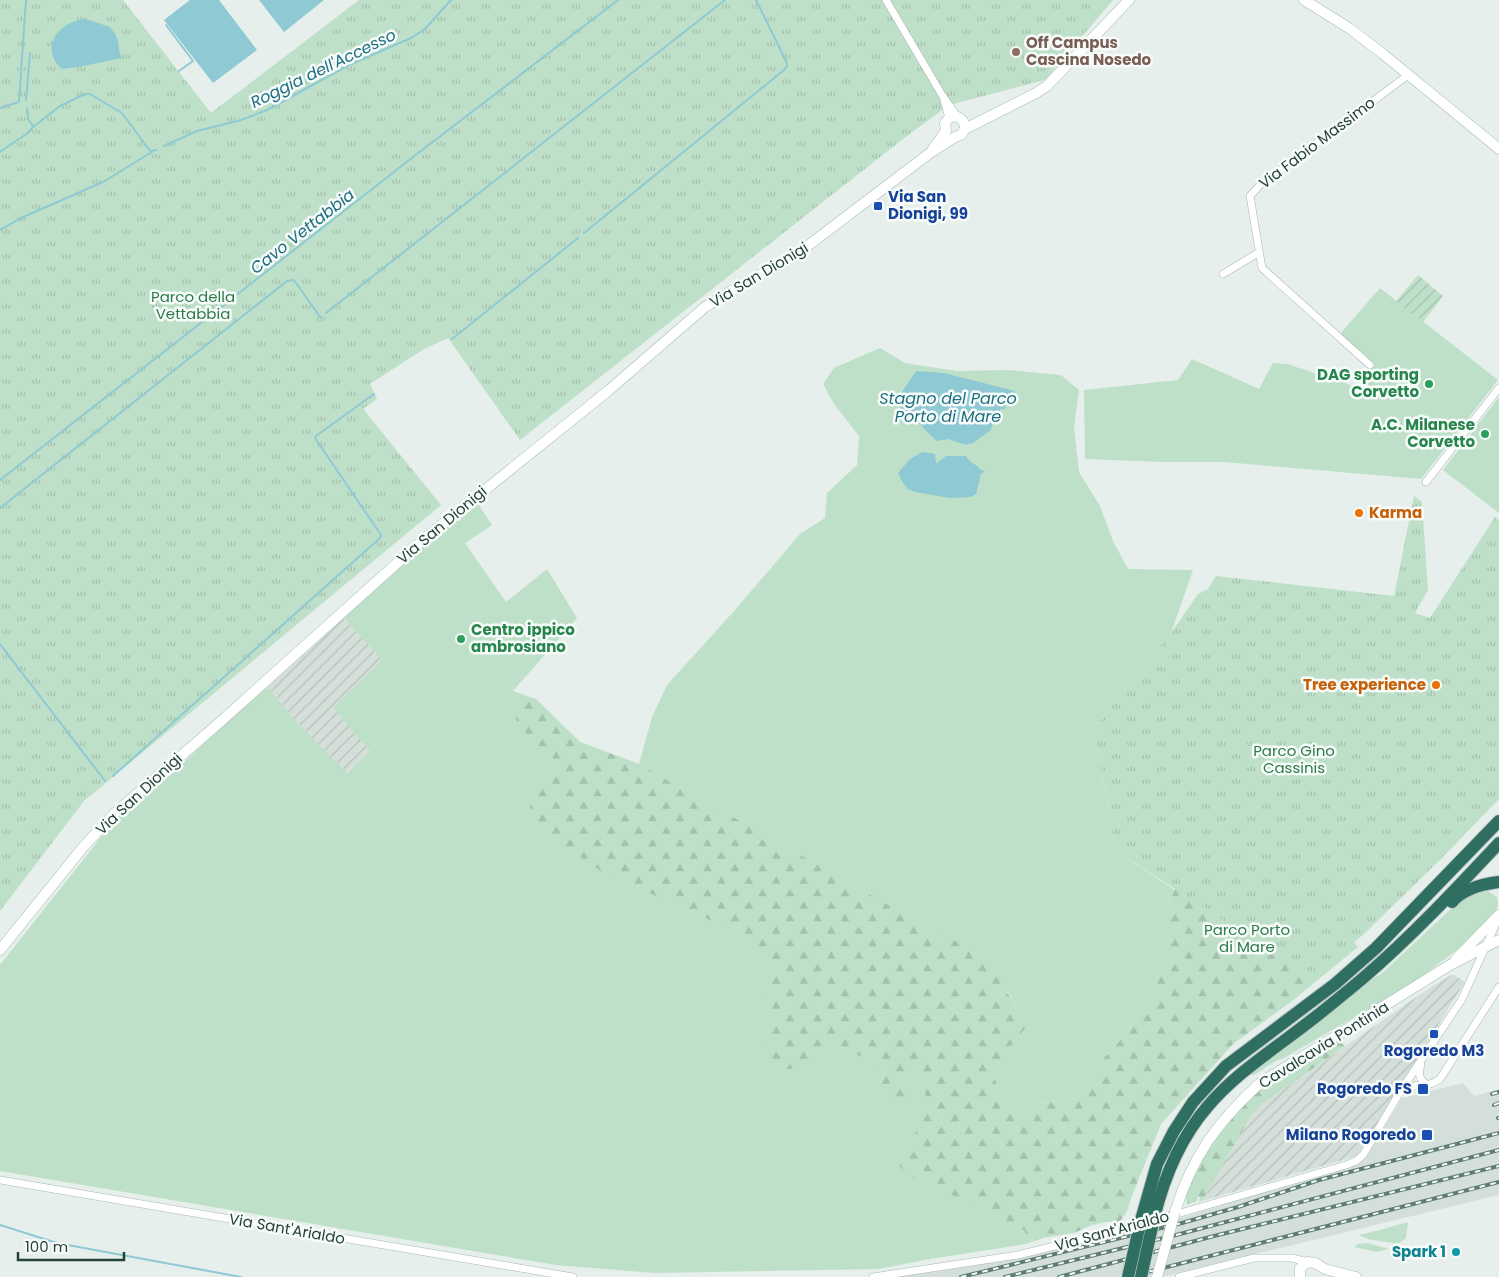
<svg xmlns="http://www.w3.org/2000/svg" width="1499" height="1277" font-family="Poppins,sans-serif">
<style>
.built{fill:#d4dfda}
.industrial{fill:url(#industrial-furrows)}
.grass{fill:#bfe0c8}
.forest{fill:url(#forest-firs)}
.park{fill:url(#park-tufts)}
.garden{fill:url(#garden-furrows)}
.water{fill:#8ec9d4}
.lines{fill:none;stroke-linecap:round;stroke-linejoin:round}
.stream{stroke:#8ec9d4;stroke-width:2}
.street-casing{stroke:#a8b8b2;stroke-width:8}
.secondary-casing{stroke:#a4bbb3;stroke-width:11}
.highway-casing{stroke:#c2cac8;stroke-width:14}
.street{stroke:#fff;stroke-width:7}
.secondary{stroke:#fff;stroke-width:10}
.highway{stroke:#2f6f62;stroke-width:12}
.rail-casing{stroke:#5f7d75;stroke-width:4}
.rail{stroke:#f7fbf9;stroke-width:2;stroke-dasharray:5.5;stroke-linecap:butt}
.secondary-bridge-casing{stroke:#a4bbb3;stroke-width:11;stroke-linecap:butt}
.highway-bridge-casing{stroke:#c2cac8;stroke-width:14;stroke-linecap:butt}
.secondary-bridge{stroke:#fff;stroke-width:10}
.highway-bridge{stroke:#2f6f62;stroke-width:12}
.education-dot{fill:#8d6e63;stroke:#f7fbf9;stroke-width:2}
.transit-dot{fill:#1a4fb4;stroke:#f7fbf9;stroke-width:2}
.leisure-dot{fill:#2e9e5b;stroke:#f7fbf9;stroke-width:2}
.food-dot{fill:#e8710a;stroke:#f7fbf9;stroke-width:2}
.culture-dot{fill:#0f9aa8;stroke:#f7fbf9;stroke-width:2}
.labels{text-anchor:middle;stroke-width:5;stroke-linejoin:round;paint-order:stroke}
.education-label{font-size:15px;font-weight:bold;fill:#785e54;stroke:#f7fbf9;text-anchor:start}
.street-label{font-size:15px;fill:#24423a;stroke:#f7fbf9}
.transit-label{font-size:15px;font-weight:bold;fill:#164399;stroke:#f7fbf9;text-anchor:end}
.park-label{font-size:15px;fill:#2d7a4b;stroke:#f7fbf9}
.leisure-label{font-size:15px;font-weight:bold;fill:#27864d;stroke:#f7fbf9;text-anchor:end}
.food-label{font-size:15px;font-weight:bold;fill:#c56008;stroke:#f7fbf9;text-anchor:start}
.culture-label{font-size:15px;font-weight:bold;fill:#0d838f;stroke:#f7fbf9;text-anchor:end}
.water-label{font-size:16px;font-style:italic;fill:#1c6f80;stroke:#f7fbf9}
</style>
<defs>
<pattern id="industrial-furrows" width="10" height="10" patternUnits="userSpaceOnUse" patternTransform="scale(1.25)"><rect width="10" height="10" fill="#d4dfda"/><path d="M-1 1l2-2M0 10L10 0M9 11l2-2" fill="none" stroke="#b6c1bc"/></pattern>
<pattern id="forest-firs" width="22" height="20" patternUnits="userSpaceOnUse" patternTransform="scale(1.25)"><rect width="22" height="20" fill="#bfe0c8"/><path d="M5 1l3.5 6h-7zM16 11l3.5 6h-7z" fill="#a4c1ad"/></pattern>
<pattern id="park-tufts" width="24" height="20" patternUnits="userSpaceOnUse" patternTransform="scale(1.25)"><rect width="24" height="20" fill="#bfe0c8"/><path d="M3 7l-1-3M5 7V3M7 7l1-3M15 17l-1-3M17 17v-4M19 17l1-3" fill="none" stroke="#a4c1ad"/></pattern>
<pattern id="garden-furrows" width="10" height="10" patternUnits="userSpaceOnUse" patternTransform="scale(1.25)"><rect width="10" height="10" fill="#bfe0c8"/><path d="M-1 1l2-2M0 10L10 0M9 11l2-2" fill="none" stroke="#a4c1ad"/></pattern>
</defs>
<rect width="100%" height="100%" fill="#e6efeb"/>
<polygon class="built" points="1463,1083 1474,1096 1499,1089 1499,1195 1161,1277 889,1277 953,1269 1069,1247 1178,1219 1355,1165 1366,1158 1402,1098"/>
<g class="industrial">
<polygon points="344,618 383,660 371,751 346,773 295,720 268,687"/>
<polygon points="1453,974 1465,982 1357,1156 1202,1201 1240,1133 1250,1117 1262,1104 1425,991"/>
</g>
<g class="grass">
<polygon points="1380,288 1498,380 1421,479 1224,462 1162,462 1085,459 1084,390 1178,380 1192,359 1259,389 1273,363 1287,364 1360,388 1375,365 1340,334"/>
<polygon points="880,348 905,363 957,371 1008,370 1061,375 1079,390 1074,427 1079,472 1100,506 1113,541 1128,569 1193,570 1171,633 1094,728 1116,851 1175,890 1160,919 1170,942 1170,960 1153,968 1158,988 1126,1034 1103,1059 1081,1097 1038,1104 1012,1114 1000,1095 992,1069 1027,1025 994,968 985,1209 1026,1231 1026,1244 930,1259 878,1269 655,1273 556,1265 0,1171 0,965 121,812 159,785 221,728 268,687 295,720 347,773 370,751 333,708 382,660 344,618 426,540 475,499 492,525 465,543 506,602 547,569 577,618 513,691 536,699 580,742 639,764 652,717 667,685 735,610 800,534 825,518 827,493 857,465 859,436 834,404 823,384 834,368"/>
<polygon points="1499,397 1499,513 1443,470"/>
<polygon points="1486,890 1497,897 1498,904 1496,911 1467,942 1416,981 1286,1057 1274,1062 1254,1075 1246,1075 1365,982 1380,975 1452,908 1467,896"/>
<polygon points="1408,1222 1406,1238 1398,1244 1368,1239 1359,1235 1376,1231"/>
<polygon points="1367,1243 1389,1249 1388,1249 1377,1252 1354,1247 1358,1244"/>
</g>
<g class="forest">
<path d="M 523,695 L 540,703 L 580,742 L 639,764 L 943,936 C 963,941 978,958 995,968 C 1001,972 1007,975 1013,978 L 1007,992 L 1028,1025 L 992,1069 L 1000,1095 L 1012,1114 L 1038,1104 L 1081,1097 L 1103,1059 L 1126,1034 L 1158,988 L 1153,968 L 1170,960 L 1170,942 L 1160,919 L 1175,890 L 1191,871 L 1325,908 L 1358,947 L 1292,1001 L 1233,1044 L 1161,1124 L 1131,1198 L 1128,1209 L 1120,1222 L 1106,1222 L 1092,1225 L 1074,1233 L 1043,1238 L 1026,1244 L 1025,1231 L 985,1209 L 913,1178 L 899,1166 L 929,1105 L 918,1075 L 905,1068 L 903,1075 L 905,1096 L 896,1101 L 883,1092 L 874,1061 L 832,1046 L 808,1058 L 798,1068 L 778,1070 L 764,1059 L 772,1009 L 764,989 L 772,968 L 741,937 L 706,918 L 602,872 L 537,827 L 530,812 L 530,793 L 536,780 L 549,775 L 557,776 L 567,773 L 552,757 L 540,750 L 516,721 L 517,704 Z"/>
<path d="M 1338,1040 L 1345,1046 L 1262,1104 L 1250,1117 L 1202,1201 L 1199,1202 L 1200,1197 L 1198,1197 L 1196,1202 L 1187,1204 C 1183,1192 1192,1176 1198,1165 C 1208,1147 1219,1127 1235,1112 C 1265,1082 1302,1061 1338,1040 Z"/>
</g>
<g class="park">
<polygon points="0,0 123,0 211,113 359,0 1113,0 1045,80 949,105 903,139 520,440 448,338 424,349 370,384 377,399 363,409 441,505 84,801 0,911"/>
<polygon points="1414,496 1422,502 1428,590 1415,613 1430,618 1495,517 1499,520 1499,799 1442,858 1364,934 1312,977 1116,851 1094,728 1171,633 1198,594 1208,589 1216,576 1394,596"/>
</g>
<polygon class="garden" points="1418,275 1443,296 1423,322 1396,301"/>
<g class="water">
<polygon points="190,0 219,0 257,50 213,83 164,20"/>
<polygon points="259,0 324,0 284,32"/>
<path d="M 86,19 L 110,27 C 113,31 117,36 118,42 C 120,48 118,52 122,58 L 78,67 L 62,69 C 39,48 58,21 86,19 Z"/>
<polygon points="916,371 944,373 1015,391 1016,402 1008,399 1005,409 1000,409 1000,416 994,418 991,430 973,443 966,445 948,439 937,441 928,433 915,418 901,411 900,395"/>
<path d="M 922,452 L 935,454 L 936,464 L 946,456 L 966,456 C 969,463 977,464 981,470 L 985,471 L 980,475 C 981,482 976,486 977,493 L 971,497 L 950,498 L 915,492 L 908,489 L 903,483 L 898,473 L 910,459 Z"/>
</g>
<g class="lines">
<g class="stream">
<polyline points="166,25 193,61 179,71"/>
<polyline points="26,100 30,53"/>
<polyline points="0,108 19,102 26,0"/>
<polyline points="27,108 28,119 33,126"/>
<polyline points="164,146 197,131 241,120 267,110 349,65 411,38 425,29 451,0"/>
<polyline points="0,152 28,133 33,127 60,106 85,94 90,94 122,113 150,151 156,150"/>
<polyline points="0,230 21,218 103,182 152,152"/>
<polyline points="584,233 784,70 787,66 787,63 756,0"/>
<polyline points="326,313 725,0"/>
<polyline points="452,339 578,238"/>
<polyline points="0,480 413,157 618,0"/>
<polyline points="0,508 287,281 294,280 320,317 322,317"/>
<polyline points="0,644 105,781"/>
<polyline points="113,776 380,538 381,535 315,438 316,436 374,394"/>
<polyline points="0,1225 57,1243 241,1277"/>
</g>
<defs>
<g id="street">
<polyline points="886,0 942,95 957,116"/>
<polyline points="944,100 949,118"/>
<polyline points="1223,274 1258,253"/>
<polyline points="1370,365 1262,268 1250,196 1259,186 1408,75"/>
<polyline points="1426,482 1499,388"/>
<path d="M 1421,1065 C 1418,1074 1419,1080 1428,1085"/>
<path d="M 1402,1091 C 1416,1081 1428,1089 1440,1079 L 1499,987"/>
<polyline points="0,1180 573,1277"/>
<polyline points="1153,1221 1346,1165 1356,1161 1363,1155 1400,1092 1462,999 1498,919"/>
<polyline points="873,1277 1018,1255 1140,1225"/>
<polyline points="1179,1277 1254,1258 1292,1258 1308,1262"/>
</g>
<g id="secondary">
<polyline points="1304,0 1349,28 1383,54 1499,149"/>
<path d="M 933,149 L 946,131 L 945,123 C 952,112 965,116 965,129"/>
<polyline points="0,950 84,846 116,812 219,723 424,539 608,391 705,307 731,291 793,257 930,153 955,137 961,135 965,129 1036,93 1047,86 1129,0"/>
<polyline points="1456,959 1499,915"/>
<path d="M 1175,1212 C 1192,1157 1217,1122 1260,1083 L 1450,965 L 1499,940"/>
<polyline points="1300,1277 1300,1268 1308,1262 1315,1263 1325,1269 1356,1277"/>
</g>
<g id="highway">
<path d="M 1452,902 C 1463,889 1483,884 1499,882"/>
<path d="M 1154,1218 C 1164,1177 1180,1138 1208,1106 C 1230,1080 1258,1060 1285,1040 C 1311,1021 1337,1000 1362,979 C 1411,937 1455,890 1499,843"/>
<polyline points="1141,1220 1157,1164 1174,1131 1193,1102 1226,1066 1335,984 1376,948 1499,821"/>
</g>
</defs>
<use href="#street" class="street-casing"/>
<use href="#secondary" class="secondary-casing"/>
<use href="#highway" class="highway-casing"/>
<use href="#street" class="street"/>
<use href="#secondary" class="secondary"/>
<use href="#highway" class="highway"/>
<defs>
<g id="rail">
<polyline points="1492,1094 1499,1092"/>
<polyline points="1494,1105 1499,1103"/>
<polyline points="1498,1118 1499,1118"/>
<polyline points="961,1277 1182,1223 1238,1207 1319,1180 1499,1133"/>
<polyline points="1005,1277 1180,1234 1499,1150"/>
<polyline points="1059,1277 1214,1236 1499,1166"/>
<polyline points="1128,1277 1499,1182"/>
</g>
</defs>
<use href="#rail" class="rail-casing"/>
<use href="#rail" class="rail"/>
<defs>
<polyline id="secondary-bridge" points="1157,1277 1175,1212"/>
<g id="highway-bridge">
<polyline points="1128,1277 1141,1220"/>
<polyline points="1141,1277 1154,1218"/>
</g>
</defs>
<use href="#secondary-bridge" class="secondary-bridge-casing"/>
<use href="#highway-bridge" class="highway-bridge-casing"/>
<use href="#secondary-bridge" class="secondary-bridge"/>
<use href="#highway-bridge" class="highway-bridge"/>
</g>
<circle class="education-dot" cx="1016" cy="52" r="5"/>
<g class="transit-dot">
<rect x="873" y="201" width="10" height="10" rx="2.5"/>
<rect x="1429" y="1029" width="10" height="10" rx="2.5"/>
<rect x="1417" y="1083" width="12" height="12" rx="2.5"/>
<rect x="1421" y="1129" width="12" height="12" rx="2.5"/>
</g>
<g class="leisure-dot">
<circle cx="1429" cy="384" r="5"/>
<circle cx="1485" cy="434" r="5"/>
<circle cx="461" cy="639" r="5"/>
</g>
<g class="food-dot">
<circle cx="1359" cy="513" r="5"/>
<circle cx="1436" cy="685" r="5"/>
</g>
<circle class="culture-dot" cx="1456" cy="1252" r="5"/>
<g class="labels">
<g class="education-label">
<text x="1026" y="48">Off Campus<tspan x="1026" dy="17">Cascina Nosedo</tspan></text>
</g>
<g class="street-label">
<text transform="translate(1317 143) rotate(-37)" y="5">Via Fabio Massimo</text>
<text transform="translate(759 275) rotate(-31)" y="5">Via San Dionigi</text>
<text transform="translate(442 525) rotate(-40)" y="5">Via San Dionigi</text>
<text transform="translate(139 794) rotate(-43)" y="5">Via San Dionigi</text>
<text transform="translate(1324 1045) rotate(-32)" y="5">Cavalcavia Pontinia</text>
<text transform="translate(287 1229) rotate(10)" y="5">Via Sant'Arialdo</text>
<text transform="translate(1112 1231) rotate(-15)" y="5">Via Sant'Arialdo</text>
</g>
<g class="transit-label">
<text x="888" y="202" text-anchor="start">Via San<tspan x="888" dy="17">Dionigi, 99</tspan></text>
<text x="1434" y="1056" text-anchor="middle">Rogoredo M3</text>
<text x="1412" y="1094">Rogoredo FS</text>
<text x="1416" y="1140">Milano Rogoredo</text>
</g>
<g class="park-label">
<text x="193" y="302">Parco della<tspan x="193" dy="17">Vettabbia</tspan></text>
<text x="1294" y="756">Parco Gino<tspan x="1294" dy="17">Cassinis</tspan></text>
<text x="1247" y="935">Parco Porto<tspan x="1247" dy="17">di Mare</tspan></text>
</g>
<g class="leisure-label">
<text x="1419" y="380">DAG sporting<tspan x="1419" dy="17">Corvetto</tspan></text>
<text x="1475" y="430">A.C. Milanese<tspan x="1475" dy="17">Corvetto</tspan></text>
<text x="471" y="635" text-anchor="start">Centro ippico<tspan x="471" dy="17">ambrosiano</tspan></text>
</g>
<g class="food-label">
<text x="1369" y="518">Karma</text>
<text x="1426" y="690" text-anchor="end">Tree experience</text>
</g>
<g class="culture-label">
<text x="1446" y="1257">Spark 1</text>
</g>
<g class="water-label">
<text transform="translate(323 68) rotate(-26)" y="6">Roggia dell'Accesso</text>
<text transform="translate(302 231) rotate(-38)" y="6">Cavo Vettabbia</text>
<text x="948" y="404">Stagno del Parco<tspan x="948" dy="18">Porto di Mare</tspan></text>
</g>
</g>
<path d="M18 1252v8h106v-8" fill="none" stroke="#24423a" stroke-width="2.5"/>
<text x="25" y="1252" font-size="15" fill="#24423a" stroke="#f7fbf9" stroke-width="4" paint-order="stroke">100 m</text>
</svg>
